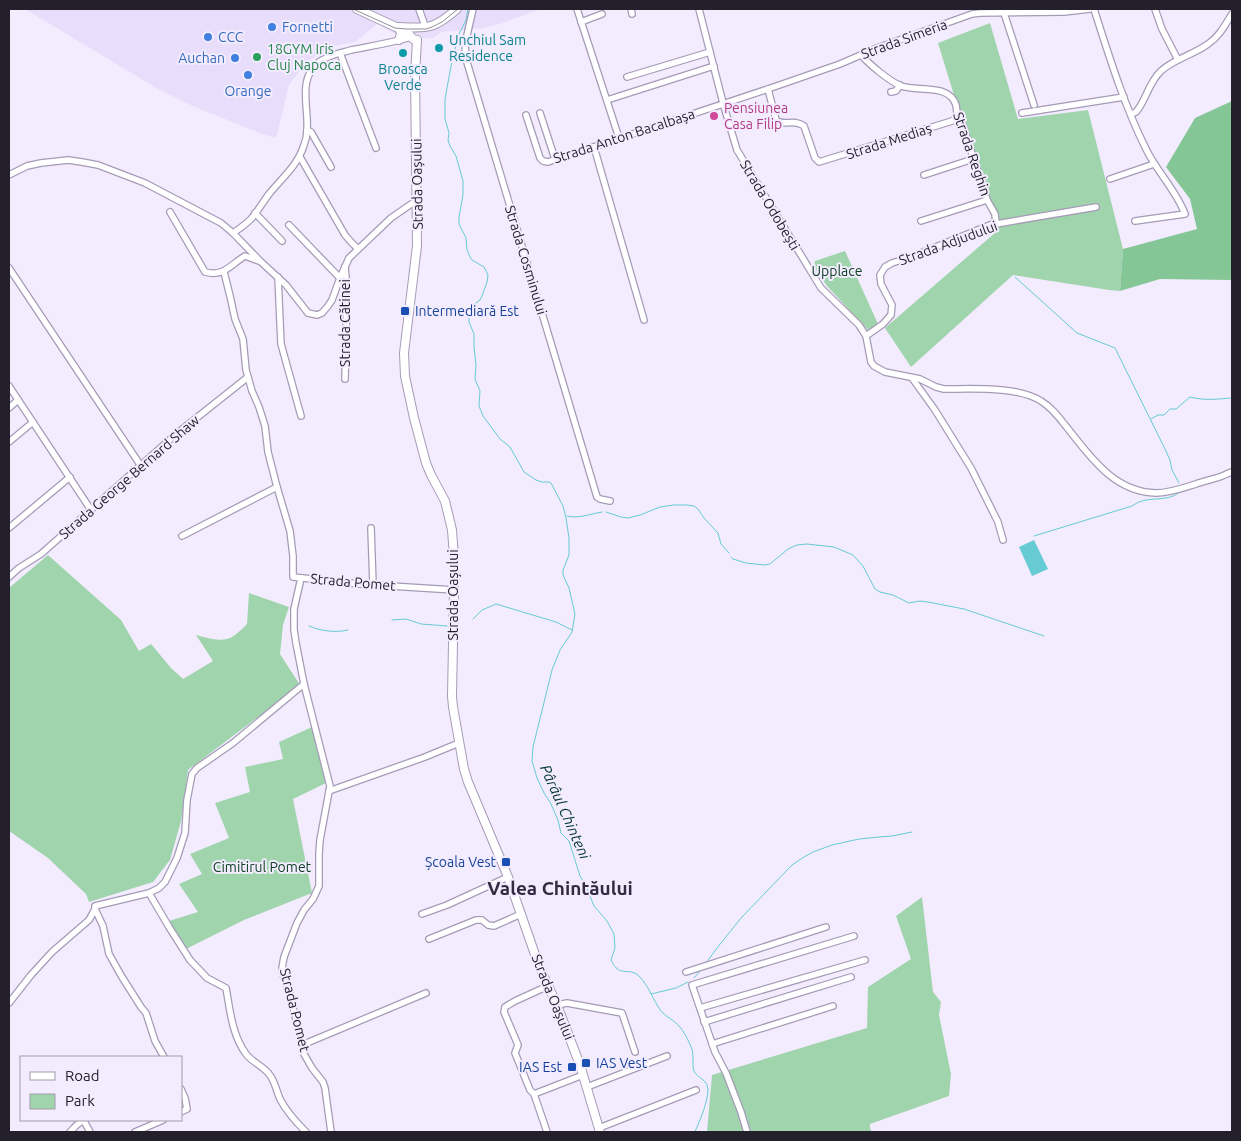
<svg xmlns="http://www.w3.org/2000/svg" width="1241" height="1141" font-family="Ubuntu,sans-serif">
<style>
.built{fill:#e8ddfb}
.green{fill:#a0d4ad}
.forest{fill:#85c697}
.water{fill:#66cbd2}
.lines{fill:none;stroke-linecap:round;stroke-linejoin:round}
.stream{stroke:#66cbd2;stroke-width:1}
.minor-casing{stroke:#a59bb7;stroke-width:8}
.major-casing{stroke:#a59bb7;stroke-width:10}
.minor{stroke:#fff;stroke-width:5.5}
.major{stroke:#fff;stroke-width:8}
.tram{stroke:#928c9c;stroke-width:1}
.shop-dot{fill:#3f7fe0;stroke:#f3ecff;stroke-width:2}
.culture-dot{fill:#0f9aa8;stroke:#f3ecff;stroke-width:2}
.leisure-dot{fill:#2e9e5b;stroke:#f3ecff;stroke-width:2}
.hotel-dot{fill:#d1479c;stroke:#f3ecff;stroke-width:2}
.transit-dot{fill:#1a4fb4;stroke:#f3ecff;stroke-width:2}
.labels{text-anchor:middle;stroke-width:4;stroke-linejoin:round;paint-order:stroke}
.shop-label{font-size:14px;fill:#366cbe;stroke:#f3ecff;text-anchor:start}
.street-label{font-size:14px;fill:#24202b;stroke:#f3ecff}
.culture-label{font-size:14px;fill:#0d838f;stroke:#f3ecff;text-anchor:start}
.leisure-label{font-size:14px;fill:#27864d;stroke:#f3ecff;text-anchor:start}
.hotel-label{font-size:14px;fill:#b23c85;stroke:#f3ecff;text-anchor:start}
.park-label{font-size:14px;fill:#0f4123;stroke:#f3ecff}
.transit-label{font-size:14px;fill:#164399;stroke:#f3ecff;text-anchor:start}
.water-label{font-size:15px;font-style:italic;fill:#003336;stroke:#f3ecff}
.district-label{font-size:19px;font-weight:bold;fill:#342b42;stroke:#f3ecff}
</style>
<rect width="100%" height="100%" fill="#f3ecff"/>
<polygon class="built" points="25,9 540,9 503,23 484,28 442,32 433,38 421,38 413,39 397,35 377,24 355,42 338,45 320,52 303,66 289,85 276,138 262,134 195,107 158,89"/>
<g class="green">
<polygon points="990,23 1018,119 1088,110 1123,249 1120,291 1109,290 1013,275 911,367 885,328 996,232 938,43"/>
<polygon points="845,251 878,324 868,330 827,286 814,267 815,261"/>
<path d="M 48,555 L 121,620 L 139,651 L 151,644 L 171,668 L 183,679 L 213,661 L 196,635 C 208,638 224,644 235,635 C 239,632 243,628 247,624 L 249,593 L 289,607 L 283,625 L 280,654 L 300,685 L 188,770 L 181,821 L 170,860 L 153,882 L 89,902 L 86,894 L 48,858 L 9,831 L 9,588 Z"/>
<polygon points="312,727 326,783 293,799 312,893 244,920 186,949 169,921 198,912 179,884 202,874 190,854 229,838 215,803 250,792 245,767 283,759 279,742"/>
<polygon points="922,897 933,992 941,1002 939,1015 951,1074 949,1096 870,1124 870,1128 872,1132 707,1132 712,1075 867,1028 868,987 911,959 896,916"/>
</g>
<polygon class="forest" points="1232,101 1232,280 1160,279 1120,291 1123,249 1197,229 1190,199 1166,167 1195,118"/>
<polygon class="water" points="1034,540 1048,569 1032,576 1019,547"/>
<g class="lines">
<g class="stream">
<path d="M 468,9 L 466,20 L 459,34 L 452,61 L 445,99 L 445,119 L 449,133 L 448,140 L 450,146 L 456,156 L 463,181 L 463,195 L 459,217 L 459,224 L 466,238 L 467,250 L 470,257 L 472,260 L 484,267 L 488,275 L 487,282 L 482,296 L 480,300 L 472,306 L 469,318 L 469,322 L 474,334 L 474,347 L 476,365 L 475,379 L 480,391 L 479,406 L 483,416 L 500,439 L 510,447 L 524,472 L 536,480 L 542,482 L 549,482 L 551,483 L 563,506 L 566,518 L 569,538 L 569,555 L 563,570 L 563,575 L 569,588 L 575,614 L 572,632 L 560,650 L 552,670 L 533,747 L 532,761 L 537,778 L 544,793 L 550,802 L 558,820 L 561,833 L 569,841 L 580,876 L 585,884 L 592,901 L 594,906 L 607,921 L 614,934 L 615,948 L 611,960 C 620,979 628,966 639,976 C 649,986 653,1000 661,1011 C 666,1017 674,1020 679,1026 C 684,1031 689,1042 692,1049 C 694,1057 692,1067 694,1071 C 697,1078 707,1079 708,1089 C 708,1099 703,1113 699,1122 C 698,1126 696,1128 695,1132"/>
<polyline points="1015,277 1077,333 1115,348 1165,449 1170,460 1172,470 1179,483"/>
<path d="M 1151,419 L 1158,415 L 1164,415 L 1170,409 L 1176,409 L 1190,397 C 1205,401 1218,399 1232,398"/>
<polyline points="606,512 621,517 628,518 640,515 660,507 674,505 687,505 694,506 698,509 704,518 718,533 721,544 729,553"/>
<path d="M 567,516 C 578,519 590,514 602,512"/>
<path d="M 1034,536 L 1132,506 C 1147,494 1166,504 1180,492"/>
<polyline points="731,557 733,559 746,563 764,565 770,564 788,549 797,545 807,544 834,547 853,555 863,566 875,589 880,592 893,595 909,603 920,601 928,602 964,609 1044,636"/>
<polyline points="473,619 482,610 496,604 556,622 572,630"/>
<polyline points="392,620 406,619 421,624 447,626"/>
<path d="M 309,626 C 321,631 335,633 348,630"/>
<polyline points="706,963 717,948 741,918 792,865 804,857 813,852 832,845 859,839 879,837 892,836 912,832"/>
<polyline points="694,978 701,970"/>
<polyline points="651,994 676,988 688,982"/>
</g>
<defs>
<g id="minor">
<polyline points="419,9 424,23 422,27"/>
<polyline points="473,9 465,44 466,59 597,497 600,499 610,501"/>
<polyline points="577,9 619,138"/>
<polyline points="631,9 632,14"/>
<path d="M 699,9 L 723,103 L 737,150 L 821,288 L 859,325 L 866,336 L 871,362 L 874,366 L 885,372 L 920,379 L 936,387 L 944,389 C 972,389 1018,386 1041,401 C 1051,407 1058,416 1065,425 C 1089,455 1113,492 1156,493 C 1170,493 1183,488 1196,484 C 1205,481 1214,479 1222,476 C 1225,475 1228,473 1232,472"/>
<path d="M 1094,9 C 1109,56 1124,105 1146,149 C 1157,172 1176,190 1185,214 L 1135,221"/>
<polyline points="1155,9 1162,29 1178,60"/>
<polyline points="1004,13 1034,105"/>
<polyline points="581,22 602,14"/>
<polyline points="340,53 376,148"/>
<path d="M 861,55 C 869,64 889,81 901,86 C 918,92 949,83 956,105 C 957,110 957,112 957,117 L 962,123 L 987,200 L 995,214 L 996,224"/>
<polyline points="627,77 710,52"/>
<path d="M 768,89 L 776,120 C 784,127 793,118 804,126 L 815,158 L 819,162 L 952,121 L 957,117"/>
<polyline points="891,92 896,91 900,85"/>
<polyline points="607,100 714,66"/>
<polyline points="540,113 555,159"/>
<polyline points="1022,113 1124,97"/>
<path d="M 1131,114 L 1136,112 L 1139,108 C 1147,96 1150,81 1161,71 C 1174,59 1193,55 1208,44 C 1219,37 1225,25 1232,14"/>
<polyline points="526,115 540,158 543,161 548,162 768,89 840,64 877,48 972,14 980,13 1064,12 1090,9"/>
<polyline points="307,130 311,132 331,167"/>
<polyline points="594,147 644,320"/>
<polyline points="300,157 345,235 351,242 358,249"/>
<polyline points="9,175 27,166 41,163 68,160 82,162 98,165 145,183 221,223 233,233 260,261 286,285 308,313 317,315 322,313 328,306 332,300 340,278 349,258 391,218 417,200"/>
<polyline points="924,175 973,159"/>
<polyline points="1110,179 1154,164"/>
<path d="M 170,212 L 205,272 C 224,277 230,265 245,256 L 259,261"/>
<polyline points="255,213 282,241"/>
<polyline points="921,221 987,200"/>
<polyline points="289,225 340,278"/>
<path d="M 233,233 C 239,229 246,224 251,219 C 258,211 263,202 269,194 C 282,178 298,165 304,145 C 306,140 307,135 307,130 C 309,107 297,79 319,62 C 328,55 340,53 351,50 C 371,46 391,43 411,37"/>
<polyline points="9,268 141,466"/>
<polyline points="224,272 230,296 235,319 243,339 246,370 252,391 259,407 265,426 268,452 277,487 290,531 293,556 293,577 359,584 454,590"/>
<polyline points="278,277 281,344 301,416"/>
<polyline points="866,336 883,324 891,315 892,305 881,284 880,275 885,267 892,263 911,257 990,225 1096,207"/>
<polyline points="912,378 935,410 971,468 998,522 1003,540"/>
<polyline points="345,379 347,288 345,267"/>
<polyline points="9,386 91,510"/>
<polyline points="9,408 18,400"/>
<polyline points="9,442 33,422"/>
<polyline points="9,528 70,477"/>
<polyline points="371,528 373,585"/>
<polyline points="182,536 277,487"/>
<polyline points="9,577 19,568 41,554 175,435 248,377"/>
<polyline points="301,578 294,609 294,630 296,643 304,684 330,786 320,840 319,854 319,886 313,899 304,910 297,923 284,957 282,968 284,978 289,989 292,1003 304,1054 312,1068 323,1082 325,1088 331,1132"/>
<polyline points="329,791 425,757 459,743"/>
<path d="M 149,893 L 169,927 L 190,960 L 207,978 L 226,988 C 230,1010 232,1035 246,1054 C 252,1062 263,1066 269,1074 C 275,1081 276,1090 280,1099 C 286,1111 296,1122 306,1132"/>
<polyline points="95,909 103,926 109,954 122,977 141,1007 146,1013 155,1041 164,1057"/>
<polyline points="422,914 447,905 508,877"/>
<polyline points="429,939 476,920 482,920 488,925 494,926 521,914"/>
<polyline points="686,972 826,927"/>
<polyline points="548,986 515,1001 505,1007 504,1012 518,1045 515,1053 530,1090 534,1094 583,1075"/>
<polyline points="9,1003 31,975 52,952 89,920 95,909 95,906 149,893 159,888 165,882 177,858 185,833 187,800 192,774 197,768 233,743 304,684"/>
<polyline points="557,1005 567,1003 622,1013 635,1052"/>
<polyline points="700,1008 865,960"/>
<polyline points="704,1022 851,977"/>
<polyline points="712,1044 833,1006"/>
<polyline points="302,1045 426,993"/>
<polyline points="587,1087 667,1056"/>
<polyline points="181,1089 185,1098 187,1109 181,1112"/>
<polyline points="534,1094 547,1132"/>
<polyline points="599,1128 696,1090"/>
<path d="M 70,1132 C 74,1128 79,1121 84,1121 L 90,1132"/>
<polyline points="135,1132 163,1120"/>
<polyline points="747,1132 741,1112 726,1073 715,1052 692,985 854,936"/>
</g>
<g id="major">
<polyline points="357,9 396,27 409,34 413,39 417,40"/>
<path d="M 397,27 C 428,28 433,30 457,9"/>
<polyline points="399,40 401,34 400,30"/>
<polyline points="417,40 415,75 417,246 404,353 405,376 414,418 426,463 431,475 445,501 452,530 454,557 454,590 452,696 453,707 464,769 468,782 508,877 539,966 557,1005 580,1065 600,1132"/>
</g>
</defs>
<use href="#minor" class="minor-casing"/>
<use href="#major" class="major-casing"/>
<use href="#minor" class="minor"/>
<use href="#major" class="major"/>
<polyline class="tram" points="353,9 395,28 406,29 426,29 432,27 442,22 458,9"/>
</g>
<g class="shop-dot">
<circle cx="272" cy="27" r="5"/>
<circle cx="208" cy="37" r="5"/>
<circle cx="235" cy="58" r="5"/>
<circle cx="248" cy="75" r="5"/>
</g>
<g class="culture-dot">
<circle cx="439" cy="48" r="5"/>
<circle cx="403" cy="53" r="5"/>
</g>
<circle class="leisure-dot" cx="257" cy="57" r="5"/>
<circle class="hotel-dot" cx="714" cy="116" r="5"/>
<g class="transit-dot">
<rect x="400" y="306" width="10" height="10" rx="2.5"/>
<rect x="501" y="857" width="10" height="10" rx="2.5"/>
<rect x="581" y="1058" width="10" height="10" rx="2.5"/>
<rect x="567" y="1062" width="10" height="10" rx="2.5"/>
</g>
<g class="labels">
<g class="shop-label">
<text x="282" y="32">Fornetti</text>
<text x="218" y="42">CCC</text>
<text x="225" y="63" text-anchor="end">Auchan</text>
<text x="248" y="96" text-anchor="middle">Orange</text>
</g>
<g class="street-label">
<text transform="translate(904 39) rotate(-20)" y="5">Strada Simeria</text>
<text transform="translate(624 136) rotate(-18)" y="5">Strada Anton Bacalbașa</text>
<text transform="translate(889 141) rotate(-18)" y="5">Strada Mediaș</text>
<text transform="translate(972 154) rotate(71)" y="5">Strada Reghin</text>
<text transform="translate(417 184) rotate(-91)" y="5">Strada Oașului</text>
<text transform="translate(770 205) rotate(59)" y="5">Strada Odobești</text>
<text transform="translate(948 243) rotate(-20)" y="5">Strada Adjudului</text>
<text transform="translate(526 260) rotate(73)" y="5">Strada Cosminului</text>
<text transform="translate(345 323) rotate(-90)" y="5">Strada Cătinei</text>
<text transform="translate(129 477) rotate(-41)" y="5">Strada George Bernard Shaw</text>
<text transform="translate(353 582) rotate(5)" y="5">Strada Pomet</text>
<text transform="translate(453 595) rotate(-90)" y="5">Strada Oașului</text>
<text transform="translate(553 997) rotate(68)" y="5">Strada Oașului</text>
<text transform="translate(295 1010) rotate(76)" y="5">Strada Pomet</text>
</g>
<g class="culture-label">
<text x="449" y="45">Unchiul Sam<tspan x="449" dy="16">Residence</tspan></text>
<text x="403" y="74" text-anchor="middle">Broasca<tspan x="403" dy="16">Verde</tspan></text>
</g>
<g class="leisure-label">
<text x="267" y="54">18GYM Iris<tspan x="267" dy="16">Cluj Napoca</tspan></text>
</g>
<g class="hotel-label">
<text x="724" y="113">Pensiunea<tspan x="724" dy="16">Casa Filip</tspan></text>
</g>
<g class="park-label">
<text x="837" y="276">Upplace</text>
<text x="262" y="872">Cimitirul Pomet</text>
</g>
<g class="transit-label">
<text x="415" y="316">Intermediară Est</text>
<text x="496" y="867" text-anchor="end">Școala Vest</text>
<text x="596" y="1068">IAS Vest</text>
<text x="562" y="1072" text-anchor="end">IAS Est</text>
</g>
<g class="water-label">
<text transform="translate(565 812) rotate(66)" y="5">Pârâul Chinteni</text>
</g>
<g class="district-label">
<text x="560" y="895">Valea Chintăului</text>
</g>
</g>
<rect width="1241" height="1141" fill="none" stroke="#24202b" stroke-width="20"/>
<rect x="20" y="1056" width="162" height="65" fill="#f3ecff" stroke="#a09aaa"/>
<rect x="30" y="1072" width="25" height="8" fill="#ffffff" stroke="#a09aaa"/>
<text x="65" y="1081" font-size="15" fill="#24202b">Road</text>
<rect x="30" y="1094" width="25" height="15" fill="#a0d4ad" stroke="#a09aaa"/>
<text x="65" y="1106" font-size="15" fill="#24202b">Park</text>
</svg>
